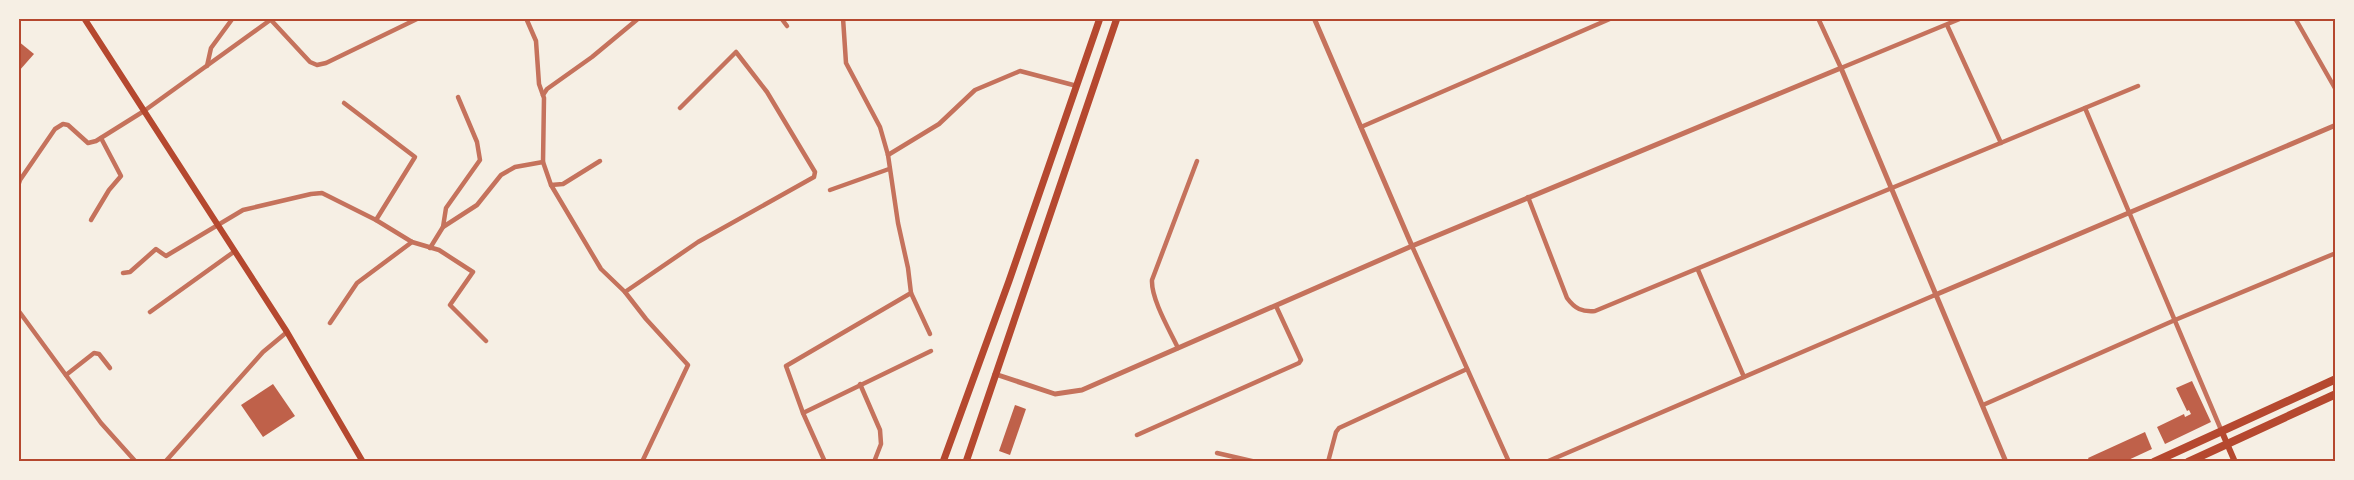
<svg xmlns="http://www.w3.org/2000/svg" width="2354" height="480" font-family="Manrope,sans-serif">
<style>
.building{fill:#bf614a}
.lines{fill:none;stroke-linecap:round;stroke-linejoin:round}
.minor{stroke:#c5725c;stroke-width:4.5}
.tertiary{stroke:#c5725c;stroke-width:5}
.secondary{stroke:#b5482f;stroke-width:6}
.primary{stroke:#b5482f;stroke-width:7}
.trunk{stroke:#b5482f;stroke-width:8}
.neatline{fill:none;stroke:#b5482f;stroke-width:2}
</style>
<rect width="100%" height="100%" fill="#f6efe4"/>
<g class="building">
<polygon points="18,41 34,54 19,71 18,70"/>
<polygon points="2192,381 2211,422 2165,444 2157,427 2184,414 2185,417 2191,414 2189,410 2187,411 2176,388"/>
<polygon points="273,384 295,416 263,437 241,405"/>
<polygon points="1015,405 1026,409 1010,455 999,451"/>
<polygon points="2145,432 2152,449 2124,462 2090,462 2088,458"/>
</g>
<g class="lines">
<g class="minor">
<polyline points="526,18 536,41 539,84 544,98 543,162 551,185 601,269 625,292 646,319 688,365 642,462"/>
<polyline points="781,18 787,26"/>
<polyline points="1818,18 1841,68 1962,18"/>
<polyline points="2295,18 2336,90"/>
<polyline points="271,20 310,62 317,65 326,63 419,18"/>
<polyline points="1947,25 2001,143"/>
<polyline points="207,66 211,48 233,18"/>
<polyline points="543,95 547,89 592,57 639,18"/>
<polyline points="344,103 415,157 376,220"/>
<polyline points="2085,108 2222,432"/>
<polyline points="1361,127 1612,18"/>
<polyline points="888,155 939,124 975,90 1020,71 1077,86"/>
<polyline points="551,185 563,184 600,161"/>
<polyline points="18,186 20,180 55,129 63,124 68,125 88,143 96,141 144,111 273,18"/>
<polyline points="830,190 889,169"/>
<path d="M 1528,197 L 1567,298 C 1575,309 1582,312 1595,311 L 2138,86"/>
<polyline points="91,220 109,190 121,176 101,138"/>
<polyline points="443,227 446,208 480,160 477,142 458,97"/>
<polyline points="1412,246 1509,462"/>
<polyline points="430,248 443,227 477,205 501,175 515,167 543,162"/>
<polyline points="1698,270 1744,377"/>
<polyline points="123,273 130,272 156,249 166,256 243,210 311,194 322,193 376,220 412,242 439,250 473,272 450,305 486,341"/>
<polyline points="625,292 698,242 814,177 815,172 767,92 736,52 680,108"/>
<polyline points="911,293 930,334"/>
<polyline points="18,310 101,423 136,462"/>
<polyline points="150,312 235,251"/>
<polyline points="330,323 357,283 412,242"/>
<path d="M 1178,348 C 1170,331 1151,299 1152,280 L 1197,161"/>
<polyline points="66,375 94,353 99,354 110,368"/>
<polyline points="860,384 880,430 881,444 874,462"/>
<polyline points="1983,405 2175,320 2336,253"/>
<polyline points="803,413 931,351"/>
<polyline points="1137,435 1299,363 1301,360 1276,306"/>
<polyline points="1217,453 1256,462"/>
<polyline points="165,462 263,352 287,332"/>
<polyline points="825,462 803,413 786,366 911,293 908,268 898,223 888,155 880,127 846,63 843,18"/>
<polyline points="1328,462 1336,432 1339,428 1467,369"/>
<polyline points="1546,462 1935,295"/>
</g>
<g class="tertiary">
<polyline points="1314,18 1412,246"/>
<polyline points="1935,295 2336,125"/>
<polyline points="995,374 1055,394 1082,390 1412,246 1841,68 2006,462"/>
</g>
<g class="secondary">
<polyline points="84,18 287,332 363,462"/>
<polyline points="2222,432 2235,462"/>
</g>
<g class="primary">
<polyline points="943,462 1009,281 1100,18"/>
<polyline points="966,462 1117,18"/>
</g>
<g class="trunk">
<polyline points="2154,462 2336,379"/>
<polyline points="2188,462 2336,394"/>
</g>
</g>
<rect width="2354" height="480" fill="none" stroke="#f6efe4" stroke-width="39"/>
<rect x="20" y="20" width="2314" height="440" class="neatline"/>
</svg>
